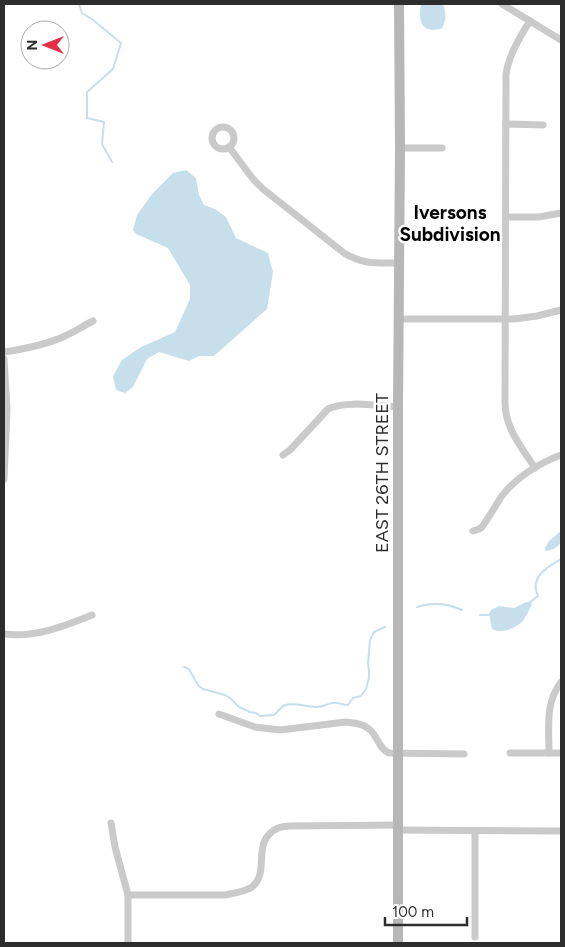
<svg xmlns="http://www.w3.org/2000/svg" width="565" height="947" font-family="Figtree,sans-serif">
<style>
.water{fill:#c7dfeb}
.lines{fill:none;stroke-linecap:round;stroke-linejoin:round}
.stream{stroke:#c7dfeb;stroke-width:2}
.street{stroke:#cacaca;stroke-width:7}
.secondary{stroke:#b7b7b7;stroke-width:10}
.labels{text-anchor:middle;stroke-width:5;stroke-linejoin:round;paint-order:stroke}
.street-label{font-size:18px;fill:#2d2d2d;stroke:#fff}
.neighbourhood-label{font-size:19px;font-weight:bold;fill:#000;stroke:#fff}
</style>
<rect width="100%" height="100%" fill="#fff"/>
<g class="water">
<path d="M 422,4 L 443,4 C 446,12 447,22 441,29 C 430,31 421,30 420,16 C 420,11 420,8 422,4 Z"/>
<polygon points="186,170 196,178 199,195 204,205 215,209 226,217 236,238 268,253 273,272 267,309 214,356 199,356 189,361 159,352 147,359 133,387 125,393 116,390 113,376 122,360 141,347 175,332 190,299 190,285 168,248 136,234 133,230 137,215 152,194 173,173"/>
<polygon points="561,531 561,543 554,549 547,551 545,550 545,548 549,541"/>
<path d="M 526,602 L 531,602 L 532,604 C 530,608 525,619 522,622 C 514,629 501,634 492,629 L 489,614 L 491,610 L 499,606 L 514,608 Z"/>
</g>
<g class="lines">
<g class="stream">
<polyline points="79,4 82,13 93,20 121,43 113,69 87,92 87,118 104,122 102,144 112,162"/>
<path d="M 529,603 L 538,596 C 529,577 547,567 561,559"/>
<path d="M 417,607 C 432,602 447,603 462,610"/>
<polyline points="480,615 490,615"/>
<path d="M 184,667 L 189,669 L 196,682 L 199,686 L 203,689 L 225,695 L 230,698 L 239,707 L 250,712 L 256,713 L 260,716 L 274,715 C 278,712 280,707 285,705 C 296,702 306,707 317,707 C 323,707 327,704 332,703 C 337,702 343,705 348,705 L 353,698 L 361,696 L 366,689 L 369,678 L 369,670 L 368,664 L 370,640 L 374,632 L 385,627"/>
</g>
<g class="street">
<polyline points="502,4 561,40"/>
<path d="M 530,21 C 519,38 509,55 506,74 L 505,403 C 505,428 522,448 535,468"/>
<polyline points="506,124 543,125"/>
<circle cx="223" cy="138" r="11"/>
<path d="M 229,147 L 253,179 L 263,189 L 344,253 C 364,265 377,263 399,263"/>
<polyline points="400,148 442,148"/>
<polyline points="506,217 539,217 561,213"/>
<polyline points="398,319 514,319 537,316 561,310"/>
<path d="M 4,352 C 24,349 46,345 65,336 C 74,332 83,326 93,321"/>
<polyline points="4,359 7,409 4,479"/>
<path d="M 283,455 L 290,450 L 328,409 C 346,400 378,406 398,407"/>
<path d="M 473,531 L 479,529 L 482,527 C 489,517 495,507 501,497 C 515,478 539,463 561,455"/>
<path d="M 4,634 C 35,638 64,626 92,615"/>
<path d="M 219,714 L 255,727 L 280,730 L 346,722 C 353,723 363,723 369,729 C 378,736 378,748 389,753 L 464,754"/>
<polyline points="510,753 561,753"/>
<path d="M 549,753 C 549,728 545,703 561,682"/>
<polyline points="111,823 115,847 128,895 128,943"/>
<polyline points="398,830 561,831"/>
<path d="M 128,895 L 225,895 C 234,893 244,892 252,887 C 271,872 250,841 278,828 C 281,827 286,826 290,826 L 398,825"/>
<polyline points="475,937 475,831"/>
</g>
<polyline class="secondary" points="398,943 398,407 400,148 399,4"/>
</g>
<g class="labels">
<g class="street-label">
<text transform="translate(382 473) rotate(-90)" y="6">EAST 26TH STREET</text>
</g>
<g class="neighbourhood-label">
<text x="450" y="219">Iversons<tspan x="450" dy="22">Subdivision</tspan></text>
</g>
</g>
<rect width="565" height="947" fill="none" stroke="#2d2d2d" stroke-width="10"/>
<g transform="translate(45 45) rotate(270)"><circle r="24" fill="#ffffff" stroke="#ababab"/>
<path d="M0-4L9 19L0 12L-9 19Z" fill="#e33047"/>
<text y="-8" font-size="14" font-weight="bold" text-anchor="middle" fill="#2d2d2d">N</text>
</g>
<path d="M385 917v8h82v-8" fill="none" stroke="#2d2d2d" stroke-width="2.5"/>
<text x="392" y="917" font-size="15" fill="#2d2d2d" stroke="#ffffff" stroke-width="4" paint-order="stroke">100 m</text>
</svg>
